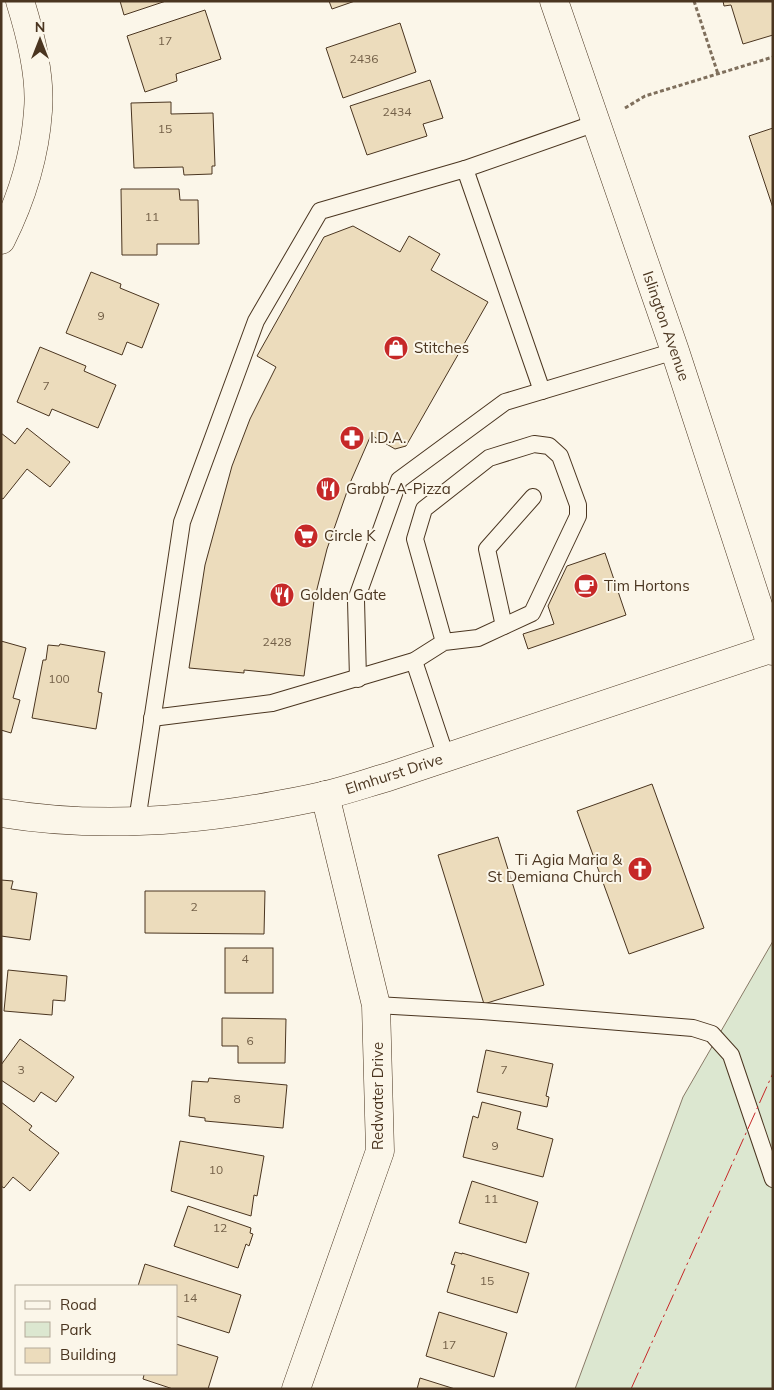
<svg xmlns="http://www.w3.org/2000/svg" width="774" height="1390" font-family="Mulish,sans-serif">
<style>
.green{fill:#dce7d0;stroke:#887966}
.building{fill:#ecdcbc;stroke:#4a3520}
.lines{fill:none;stroke-linecap:round;stroke-linejoin:round}
.service-casing{stroke:#4a3520;stroke-width:18}
.minor-casing{stroke:#4a3520;stroke-width:29}
.secondary-casing{stroke:#4a3520;stroke-width:29}
.path{stroke:#7f6f5c;stroke-width:3;stroke-dasharray:4 2.5;stroke-linecap:butt}
.service{stroke:#fbf6e9;stroke-width:16}
.minor{stroke:#fbf6e9;stroke-width:28}
.secondary{stroke:#fbf6e9;stroke-width:28}
.power{stroke:#c62828;stroke-width:1;stroke-dasharray:18 4 2.5 4;stroke-linecap:butt}
.labels{text-anchor:middle;stroke-width:4;stroke-linejoin:round;paint-order:stroke}
.number-label{font-size:12px;fill:#725f47}
.street-label{font-size:15px;fill:#4a3520;stroke:#fbf6e9}
.poi-label{font-size:15px;fill:#4a3520;stroke:#fbf6e9;text-anchor:start}
</style>
<rect width="100%" height="100%" fill="#fbf6e9"/>
<polygon class="green" points="773,941 773,1389 575,1389 683,1097"/>
<g class="building">
<polygon points="120,1 166,1 124,15"/>
<polygon points="329,1 355,1 332,9"/>
<polygon points="723,1 773,1 773,35 743,44 731,5 724,6"/>
<polygon points="205,10 221,59 176,74 177,81 145,92 127,36"/>
<polygon points="400,23 416,72 343,98 326,48"/>
<polygon points="430,80 443,118 423,124 427,136 367,155 350,106"/>
<polygon points="171,102 171,114 213,113 215,166 212,166 212,174 184,175 183,167 134,168 131,103"/>
<polygon points="773,128 773,208 749,136"/>
<polygon points="121,189 179,189 180,200 198,200 199,244 157,244 157,255 122,255"/>
<polygon points="353,226 400,252 409,236 440,254 431,270 488,302 406,446 395,449 371,435 350,483 327,549 314,601 304,676 244,670 244,673 189,668 205,565 232,466 250,419 276,367 257,356 324,237"/>
<polygon points="91,272 121,284 120,288 159,304 142,348 127,342 122,355 66,333"/>
<polygon points="40,347 86,366 84,371 116,385 98,428 52,409 49,416 17,402"/>
<polygon points="27,428 70,462 50,487 27,469 3,499 1,498 1,433 15,444"/>
<polygon points="605,553 626,615 528,649 523,634 554,624 548,606 567,566"/>
<polygon points="1,641 26,648 13,698 20,700 11,733 1,730"/>
<polygon points="60,644 105,652 98,692 102,693 96,729 32,718 43,660 46,660 48,645 59,646"/>
<polygon points="652,784 704,928 629,954 577,811"/>
<polygon points="498,837 544,985 484,1004 438,855"/>
<polygon points="1,880 13,881 11,889 37,893 30,940 1,936"/>
<polygon points="145,891 265,891 264,934 145,933"/>
<rect x="225" y="948" width="48" height="45"/>
<polygon points="8,970 67,976 65,1001 53,1000 52,1015 4,1011"/>
<polygon points="222,1018 286,1019 285,1063 238,1063 238,1046 222,1046"/>
<polygon points="20,1039 74,1077 56,1102 41,1092 34,1102 1,1080 1,1065"/>
<polygon points="486,1050 553,1064 546,1096 549,1097 547,1107 477,1092"/>
<polygon points="209,1078 287,1085 283,1128 205,1121 205,1118 189,1116 192,1081 208,1082"/>
<polygon points="1,1102 32,1126 29,1130 59,1153 30,1191 13,1177 4,1188 1,1186"/>
<polygon points="482,1102 521,1112 517,1129 553,1139 543,1177 463,1157 473,1116 478,1118"/>
<polygon points="180,1141 264,1156 257,1196 254,1195 251,1216 171,1191"/>
<polygon points="472,1181 538,1202 526,1243 459,1223"/>
<polygon points="188,1206 251,1228 250,1233 253,1234 249,1246 246,1244 238,1268 174,1246"/>
<polygon points="455,1252 462,1254 462,1253 529,1273 517,1313 447,1292 455,1265 451,1264"/>
<polygon points="145,1264 241,1295 229,1333 176,1316 176,1286 138,1286"/>
<polygon points="439,1312 507,1333 494,1377 426,1356"/>
<polygon points="176,1344 218,1357 208,1389 173,1389 143,1379 144,1375 141,1374 176,1374"/>
<polygon points="420,1378 455,1389 417,1389"/>
</g>
<g class="lines">
<defs>
<g id="service">
<polyline points="465,169 596,123"/>
<polyline points="504,626 487,549 533,497"/>
<polyline points="414,661 446,757"/>
<polyline points="358,679 356,600 399,480 505,402 675,351"/>
<polyline points="152,718 272,703 414,661 444,642 478,638 532,613 578,516 578,505 560,456 549,446 534,444 489,458 424,509 415,539 444,642"/>
<polyline points="137,821 182,522 256,321 320,211 465,169 542,391"/>
<polyline points="376,1005 482,1011 693,1028 712,1034 731,1055 773,1179"/>
</g>
<g id="minor">
<path d="M 1,240 C 21,200 35,156 38,111 C 41,78 30,33 20,1"/>
<path d="M 1,813 C 92,828 187,822 277,805 C 293,802 310,799 326,795 C 347,790 367,783 388,777 L 773,648"/>
<polyline points="296,1389 380,1151 376,1005 325,795"/>
</g>
<polyline id="secondary" points="554,1 675,351 773,651"/>
</defs>
<use href="#service" class="service-casing"/>
<use href="#minor" class="minor-casing"/>
<use href="#secondary" class="secondary-casing"/>
<g class="path">
<polyline points="694,1 718,74"/>
<polyline points="625,108 645,96 773,57"/>
</g>
<use href="#service" class="service"/>
<use href="#minor" class="minor"/>
<use href="#secondary" class="secondary"/>
<polyline class="power" points="631,1389 773,1073"/>
</g>
<defs>
<symbol id="shop-disc" viewBox="-11 -11 22 22"><circle r="9.5" fill="#c62828" stroke="#fbf6e9"/><path d="M-5-2.5h2.3a2.7 3.5 0 0 1 5.4 0H5L5.5 6h-11ZM-1.5-2.5h3a1.5 2.3 0 0 0-3 0Z" fill="#fff"/></symbol>
<symbol id="pharmacy-disc" viewBox="-11 -11 22 22"><circle r="9.5" fill="#c62828" stroke="#fbf6e9"/><path d="M-2-6h4v4h4v4h-4v4h-4v-4h-4v-4h4Z" fill="#fff"/></symbol>
<symbol id="restaurant-disc" viewBox="-11 -11 22 22"><circle r="9.5" fill="#c62828" stroke="#fbf6e9"/><path d="M-5-6h1v4h1v-4h1v4h1v-4h1v5L-1.5 .5V6h-2V.5L-5-1ZM5-6V6H3V1.5H1.5Q1.5-4 5-6Z" fill="#fff"/></symbol>
<symbol id="supermarket-disc" viewBox="-11 -11 22 22"><circle r="9.5" fill="#c62828" stroke="#fbf6e9"/><path d="M-6-5.5h2.5l.6 2H6L4.5 2H-2.5L-4.4-4H-6ZM-1.5 3.2a1.3 1.3 0 1 0 .1 0ZM3 3.2a1.3 1.3 0 1 0 .1 0Z" fill="#fff"/></symbol>
<symbol id="cafe-disc" viewBox="-11 -11 22 22"><circle r="9.5" fill="#c62828" stroke="#fbf6e9"/><path d="M-5.5-4.5H6V0H3Q3 3.5 0 3.5H-2.5Q-5.5 3.5-5.5 0ZM3-3.2v2h1.7v-2ZM-6 4.5H4V6H-6Z" fill="#fff"/></symbol>
<symbol id="church-disc" viewBox="-11 -11 22 22"><circle r="9.5" fill="#c62828" stroke="#fbf6e9"/><path d="M-1.2-6h2.4v3.5h3.3v2.4h-3.3V6h-2.4V-.1h-3.3v-2.4h3.3Z" fill="#fff"/></symbol>
</defs>
<g fill-rule="evenodd">
<use href="#shop-disc" x="382" y="334" width="28" height="28"/>
<use href="#pharmacy-disc" x="338" y="424" width="28" height="28"/>
<use href="#restaurant-disc" x="314" y="475" width="28" height="28"/>
<use href="#supermarket-disc" x="292" y="522" width="28" height="28"/>
<use href="#cafe-disc" x="572" y="572" width="28" height="28"/>
<use href="#restaurant-disc" x="268" y="581" width="28" height="28"/>
<use href="#church-disc" x="626" y="855" width="28" height="28"/>
</g>
<g class="labels">
<g class="number-label">
<text x="165" y="45">17</text>
<text x="364" y="63">2436</text>
<text x="397" y="116">2434</text>
<text x="165" y="133">15</text>
<text x="152" y="221">11</text>
<text x="101" y="320">9</text>
<text x="46" y="390">7</text>
<text x="277" y="646">2428</text>
<text x="59" y="683">100</text>
<text x="194" y="911">2</text>
<text x="245" y="963">4</text>
<text x="250" y="1045">6</text>
<text x="21" y="1074">3</text>
<text x="504" y="1074">7</text>
<text x="237" y="1103">8</text>
<text x="495" y="1150">9</text>
<text x="216" y="1174">10</text>
<text x="491" y="1203">11</text>
<text x="220" y="1232">12</text>
<text x="487" y="1285">15</text>
<text x="190" y="1302">14</text>
<text x="449" y="1349">17</text>
</g>
<g class="street-label">
<text transform="translate(666 326) rotate(71)" y="5">Islington Avenue</text>
<text transform="translate(394 774) rotate(-18)" y="5">Elmhurst Drive</text>
<text transform="translate(378 1096) rotate(-90)" y="5">Redwater Drive</text>
</g>
<g class="poi-label">
<text x="414" y="353">Stitches</text>
<text x="370" y="443">I.D.A.</text>
<text x="346" y="494">Grabb-A-Pizza</text>
<text x="324" y="541">Circle K</text>
<text x="604" y="591">Tim Hortons</text>
<text x="300" y="600">Golden Gate</text>
<text x="622" y="865" text-anchor="end">Ti Agia Maria &amp;<tspan x="622" dy="17">St Demiana Church</tspan></text>
</g>
</g>
<rect width="774" height="1390" fill="none" stroke="#4a3520" stroke-width="5"/>
<rect x="15" y="1285" width="162" height="90" fill="#fbf6e9" stroke="#b4a999"/>
<rect x="25" y="1301" width="25" height="8" fill="#fbf6e9" stroke="#b4a999"/>
<text x="60" y="1310" font-size="15" fill="#4a3520">Road</text>
<rect x="25" y="1322" width="25" height="15" fill="#dce7d0" stroke="#b4a999"/>
<text x="60" y="1335" font-size="15" fill="#4a3520">Park</text>
<rect x="25" y="1348" width="25" height="15" fill="#ecdcbc" stroke="#b4a999"/>
<text x="60" y="1360" font-size="15" fill="#4a3520">Building</text>
<g transform="translate(40 40)" stroke="#fbf6e9" stroke-width="4" paint-order="stroke">
<path d="M0-4L9 19L0 12L-9 19Z" fill="#4a3520"/>
<text y="-8" font-size="14" font-weight="bold" text-anchor="middle" fill="#4a3520">N</text>
</g>
</svg>
